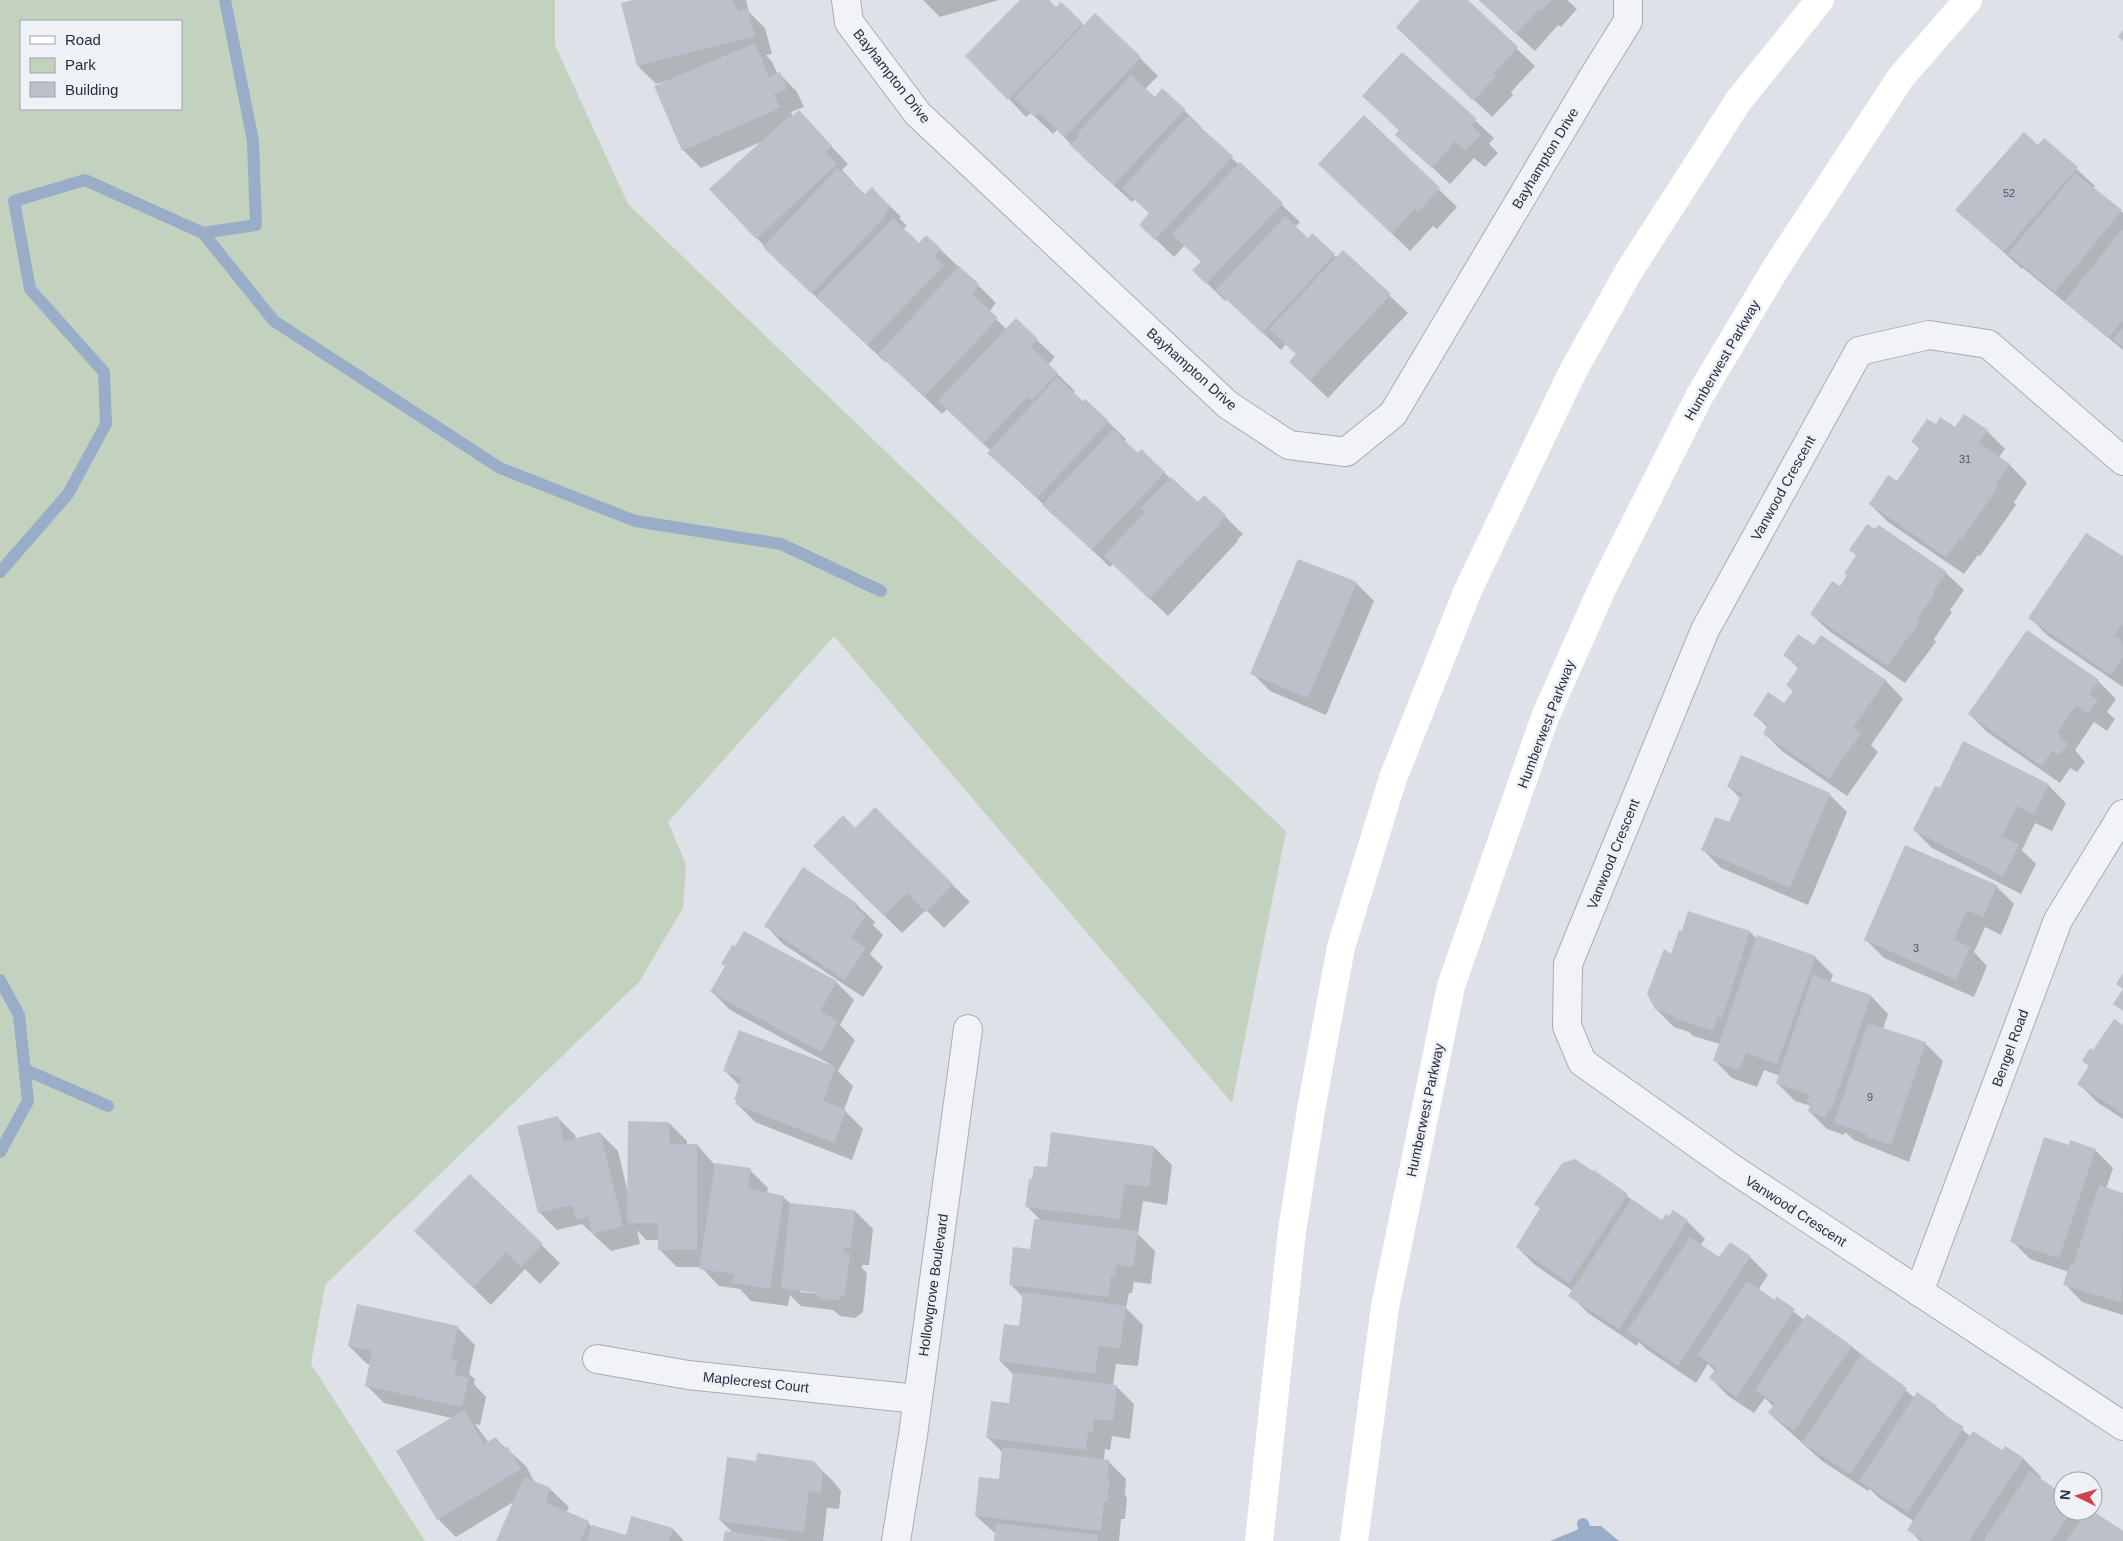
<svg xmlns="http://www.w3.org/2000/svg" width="2123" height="1541" font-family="Helvetica,sans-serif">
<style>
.green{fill:#c3d2bf;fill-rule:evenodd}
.water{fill:#99adc9}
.shadow{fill:#0003;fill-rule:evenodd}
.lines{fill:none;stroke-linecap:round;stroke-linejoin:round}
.stream{stroke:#99adc9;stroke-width:12}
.building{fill:#bcc0cb}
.street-casing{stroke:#a7acb5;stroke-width:30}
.street{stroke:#f1f3f6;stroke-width:28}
.secondary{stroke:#fff;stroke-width:28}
.labels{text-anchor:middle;stroke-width:5;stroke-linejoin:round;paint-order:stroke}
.number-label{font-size:11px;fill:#4c5362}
.street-label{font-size:14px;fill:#272f3f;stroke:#eef1f6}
</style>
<rect width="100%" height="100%" fill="#dee2e8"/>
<path class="green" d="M 0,0 L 555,0 L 555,45 L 628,204 L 1104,661 L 1286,831 L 1232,1103 L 834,636 L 668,822 L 686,864 L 683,908 L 639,982 L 325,1285 L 311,1364 L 425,1541 L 0,1541 ZM 21,21 L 181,21 L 181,109 L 21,109 Z"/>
<polygon class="water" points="1586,1526 1601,1526 1619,1541 1550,1541"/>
<g class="shadow">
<polygon points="638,0 746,0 749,12 765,28 772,54 766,55 772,62 778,75 780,74 797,92 804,107 791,112 793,117 816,130 848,164 842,170 854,183 852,184 865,196 883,199 901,217 899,218 907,226 903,229 919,244 926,236 978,285 996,303 989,312 1007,330 1037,340 1055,357 1048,365 1075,391 1073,393 1108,422 1126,439 1124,442 1138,454 1141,451 1198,504 1204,496 1243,534 1237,540 1238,541 1168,616 1113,564 1110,567 1062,522 1007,470 991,451 947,409 942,414 887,361 885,362 782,265 711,189 763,141 701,168 683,150 662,82 656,84 638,66 622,4"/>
<polygon points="923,0 999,0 940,17"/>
<polygon points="1022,0 1047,0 1056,9 1061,4 1084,26 1140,58 1158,76 1145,89 1155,98 1184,110 1202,128 1201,129 1300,222 1295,227 1308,240 1313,235 1337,258 1343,252 1408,313 1328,398 1309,380 1298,355 1286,344 1281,350 1227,299 1225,301 1194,270 1202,262 1185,245 1174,257 1141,225 1150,214 1135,199 1132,202 1089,163 1057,130 1053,134 1031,113 1026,117 1009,99"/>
<polygon points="1422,0 1466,0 1535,66 1511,92 1513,95 1492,117 1415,44"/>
<polygon points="1479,0 1567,0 1577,9 1561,27 1558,25 1535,51"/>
<polygon points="1402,53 1494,138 1489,144 1498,153 1485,167 1474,158 1450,184 1397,135 1400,131 1363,96"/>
<polygon points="1364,117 1457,207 1437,229 1433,226 1410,251 1337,181"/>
<polygon points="2045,140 2095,186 2092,189 2123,213 2123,350 2023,268 2022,269 1957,210 2038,147"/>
<polygon points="1936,426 1987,431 2005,449 1999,457 2010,465 2027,483 2014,502 2016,505 1980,556 1978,555 1964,574 1888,522 1870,504 1897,483 1920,449 1913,442"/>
<polygon points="1851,550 1946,573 1964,590 1950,610 1952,612 1934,639 1936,642 1905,683 1829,631 1811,614 1840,588 1857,556"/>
<polygon points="2123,558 2123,687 2048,636 2030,618"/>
<polygon points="1356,583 1374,601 1326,715 1270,691 1252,673"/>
<polygon points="1821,637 1886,681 1903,699 1871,745 1878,752 1847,796 1782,751 1764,733 1768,728 1755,715 1784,705 1794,692 1787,685 1799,669 1785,655 1814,647"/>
<polygon points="2098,681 2116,699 2107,712 2115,719 2107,731 2094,722 2075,750 2085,762 2077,772 2070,768 2060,783 1987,732 1969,714"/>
<polygon points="2048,785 2066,803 2052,831 2035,823 2022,850 2036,864 2021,894 1932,848 1914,830 1940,790"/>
<polygon points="1728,786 1829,794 1847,812 1808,905 1721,868 1703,850 1730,824 1741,799"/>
<polygon points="875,809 970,902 944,928 926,910 902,933 814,846 855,829"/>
<polygon points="1906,847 1996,886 2014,904 2001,935 1985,927 1974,952 1987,966 1974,997 1884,958 1866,940"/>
<polygon points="857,905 875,922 873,925 883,935 870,954 883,967 863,997 783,944 766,926"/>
<polygon points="1750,932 1757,939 1815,957 1833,975 1830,982 1871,996 1888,1014 1883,1029 1925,1043 1943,1061 1909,1162 1854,1140 1845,1132 1844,1135 1827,1129 1809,1111 1811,1106 1795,1101 1777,1083 1780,1076 1764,1070 1757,1087 1732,1078 1714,1060 1720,1044 1693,1036 1689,1032 1674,1027 1656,1009 1672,956"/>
<polygon points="723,964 836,982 854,1000 840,1025 855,1040 838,1071 853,1086 844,1110 863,1129 852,1160 755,1122 737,1104 738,1101 735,1098 740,1086 724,1070 829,1066 830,1064 730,1010 712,992 726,967"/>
<polygon points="2123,1026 2123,1119 2097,1102 2079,1084 2090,1067 2093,1052"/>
<path d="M 557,1117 L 575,1135 L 576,1139 L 600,1133 L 618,1151 L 628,1193 L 669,1123 L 687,1141 L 687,1145 L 697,1145 L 715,1165 L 750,1170 L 768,1188 L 767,1193 L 783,1197 L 791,1204 L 855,1211 L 873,1229 L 869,1265 L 862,1265 L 862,1268 L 867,1273 L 863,1312 L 855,1318 L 840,1316 L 833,1310 L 801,1306 L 790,1295 L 788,1306 L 751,1301 L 740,1289 L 719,1286 L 701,1267 L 677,1267 L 659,1249 L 660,1240 L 646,1240 L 637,1230 L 640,1244 L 611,1251 L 582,1224 L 557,1230 L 539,1212 ZM 800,1289 L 823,1292 L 822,1294 L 800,1292 Z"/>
<polygon points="1154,1147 1172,1165 1167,1205 1143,1201 1138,1234 1155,1251 1151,1284 1134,1282 1132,1293 1129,1293 1126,1308 1143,1325 1138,1366 1116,1364 1113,1385 1116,1386 1134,1404 1130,1439 1112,1436 1110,1450 1105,1449 1104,1460 1108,1461 1126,1479 1125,1495 1127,1498 1125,1519 1121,1519 1119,1541 995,1541 996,1534 976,1516 1000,1481 1003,1453 988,1438 1010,1405 1014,1375 1000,1361 1020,1328 1024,1298 1010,1284 1031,1250 1041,1221 1027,1206 1034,1180 1048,1169"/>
<polygon points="2070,1147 2095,1150 2113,1168 2106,1189 2123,1194 2123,1315 2082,1302 2065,1284 2069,1272 2030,1259 2012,1241"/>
<polygon points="1594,1172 1662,1222 1687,1221 1705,1239 1700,1246 1719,1259 1750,1257 1768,1275 1758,1290 1775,1302 1777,1298 1804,1320 1851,1346 1915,1398 1936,1407 1971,1437 2002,1452 2005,1447 2024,1459 2041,1477 2040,1480 2057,1491 2063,1491 2063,1511 2091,1511 2123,1533 2123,1541 1920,1541 1909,1530 1915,1522 1879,1498 1870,1489 1868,1491 1822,1461 1769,1413 1774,1407 1765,1398 1754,1413 1728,1396 1711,1378 1715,1371 1708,1364 1696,1383 1646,1349 1639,1342 1637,1346 1588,1313 1570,1295 1573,1291 1535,1265 1517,1247 1541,1209 1536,1204"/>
<polygon points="470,1176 560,1263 540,1284 525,1269 491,1305 434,1249"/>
<polygon points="457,1327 475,1345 469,1374 475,1379 474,1384 486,1397 480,1425 475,1424 489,1443 496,1439 526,1466 535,1483 551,1490 569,1507 566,1513 588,1522 591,1526 627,1536 673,1529 684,1541 498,1541 515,1501 456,1537 438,1519 452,1418 384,1403 366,1385 370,1364 367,1364 349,1346"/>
<polygon points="757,1462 813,1462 832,1480 841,1491 839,1509 827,1508 823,1541 724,1541 733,1533 720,1520"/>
</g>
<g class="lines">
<g class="stream">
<polyline points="203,233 256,225 253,141 225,0"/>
<polyline points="0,572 68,494 106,424 104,372 30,289 14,201 85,180 203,233 274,321 500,468 635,521 781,544 881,591"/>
<polyline points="0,980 19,1015 28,1101 0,1152"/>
<polyline points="26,1070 108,1106"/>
<polyline points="1583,1524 1588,1541"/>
</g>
</g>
<g class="building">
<polygon points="633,0 733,0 738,11 747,8 755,36 637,66 621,3"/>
<polygon points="1020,0 1049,0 1056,7 1061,2 1083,23 1008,100 965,56"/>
<polygon points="1420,0 1468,0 1518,47 1494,73 1496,76 1473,101 1396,27"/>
<polygon points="1479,0 1552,0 1542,10 1540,8 1516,34"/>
<polygon points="1095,13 1141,57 1065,137 1039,113 1034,117 1014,98"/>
<polygon points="2123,30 2123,41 2118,37"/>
<polygon points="755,43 769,77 780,72 787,89 774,94 780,108 682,151 654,86"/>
<polygon points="1402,52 1477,119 1471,125 1481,134 1466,151 1455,141 1432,168 1395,135 1399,130 1362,96"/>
<polygon points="1131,75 1155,97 1162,88 1185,109 1114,185 1070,145 1079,136 1077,134"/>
<polygon points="799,110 832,146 826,152 837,164 756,239 709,189 789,116 790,118"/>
<polygon points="1364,115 1440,188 1418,212 1415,209 1392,234 1318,164"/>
<polygon points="1188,116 1233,156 1155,240 1139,225 1149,213 1122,188"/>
<polygon points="2024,132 2038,145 2044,138 2078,167 2003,252 1955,210"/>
<polygon points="1240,162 1283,203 1206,284 1192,270 1201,262 1172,234"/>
<polygon points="837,168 865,194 872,187 890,207 885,212 886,215 812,294 763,247"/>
<polygon points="2075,173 2122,210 2055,292 2008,254"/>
<polygon points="1285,216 1308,238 1312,233 1335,254 1262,333 1216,290"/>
<polygon points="893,218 919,243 926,235 941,249 934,256 944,266 867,345 816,297"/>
<polygon points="2123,228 2123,320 2109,337 2064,302"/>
<polygon points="1343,250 1391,294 1310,381 1289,362 1296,354 1269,329"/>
<polygon points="959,266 979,284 972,294 998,318 924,397 878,354"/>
<polygon points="1016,318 1038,339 1031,347 1058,373 1031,401 1027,397 983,444 938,401"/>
<polygon points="2123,327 2123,347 2113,340"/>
<polygon points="1057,377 1083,401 1085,399 1109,421 1037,498 987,453"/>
<polygon points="1964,414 1988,430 1979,443 2010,464 1996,484 1999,486 1962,539 1960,538 1946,557 1869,504 1888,475 1897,481 1920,447 1911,442 1927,419 1936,424 1940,417 1955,427"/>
<polygon points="1113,429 1138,453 1141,449 1165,472 1092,550 1042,505"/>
<polygon points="1171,477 1198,502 1204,495 1226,515 1220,521 1221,523 1149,599 1104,556 1145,512 1141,508"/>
<polygon points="1867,524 1875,529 1879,525 1947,572 1933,592 1935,594 1916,621 1919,623 1887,666 1810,614 1832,581 1840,586 1847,575 1844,574 1856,555 1849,550"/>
<polygon points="2086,533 2123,556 2123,623 2114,635 2122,641 2123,657 2111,675 2028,618"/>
<polygon points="1298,559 1357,582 1308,698 1250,674"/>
<polygon points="2027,630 2099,680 2089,694 2098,700 2088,714 2076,705 2057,733 2061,736 2060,738 2068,744 2059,755 2052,751 2041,766 1968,714"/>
<polygon points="1798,634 1814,645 1821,635 1886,680 1853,728 1861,733 1829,779 1763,734 1768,725 1753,715 1768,692 1784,703 1793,691 1786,685 1799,667 1783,655"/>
<polygon points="1963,741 2049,784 2034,814 2017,806 2002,836 2019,845 2003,877 1913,830 1935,786 1940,788"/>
<polygon points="1741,755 1830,793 1790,888 1701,850 1715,817 1729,822 1742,793 1727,787"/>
<polygon points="875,807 953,884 926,912 907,893 884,916 813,846 843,815 855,828"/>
<polygon points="1905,845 1997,885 1983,918 1967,910 1954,940 1970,947 1956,980 1864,940"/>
<polygon points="803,867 858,904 855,908 866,916 851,938 866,948 845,980 764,926"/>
<polygon points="1688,911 1750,931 1722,1018 1718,1016 1713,1031 1673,1018 1674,1016 1655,1009 1647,994 1664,949 1671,954 1679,930 1682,931"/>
<polygon points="744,931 837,981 820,1011 838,1021 821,1052 710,992 725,966 721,964 732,945 735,946"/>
<polygon points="1757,935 1816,956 1777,1064 1746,1053 1739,1070 1713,1061"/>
<polygon points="2123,973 2123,1011 2113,1004 2123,989 2116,984"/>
<polygon points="1813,975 1871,995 1831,1111 1829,1109 1826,1118 1808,1111 1811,1103 1807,1102 1809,1095 1776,1083"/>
<polygon points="2114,1019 2123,1025 2123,1114 2077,1084 2089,1066 2082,1061 2090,1048 2093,1050"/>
<polygon points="1868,1023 1926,1042 1891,1145 1866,1137 1867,1134 1834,1123"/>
<polygon points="739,1030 836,1067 823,1101 846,1110 834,1143 735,1104 737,1100 734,1099 742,1078 723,1071"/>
<polygon points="558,1116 564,1141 600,1132 623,1226 592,1234 588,1217 576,1220 572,1205 538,1213 517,1126"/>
<polygon points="628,1121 669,1122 670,1144 697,1144 697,1250 658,1250 658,1223 627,1223"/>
<polygon points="1051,1132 1154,1146 1149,1187 1125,1184 1120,1219 1025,1207 1029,1179 1032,1179 1034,1166 1047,1167"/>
<polygon points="2044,1137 2069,1145 2070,1140 2096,1149 2059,1258 2010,1242"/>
<polygon points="1575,1159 1593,1171 1594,1170 1628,1194 1569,1283 1516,1247 1540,1208 1534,1204 1562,1163"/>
<polygon points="715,1163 751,1168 748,1188 784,1196 770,1289 732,1283 734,1274 699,1269"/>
<polygon points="470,1174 543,1244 521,1267 506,1252 473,1288 414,1231"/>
<polygon points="2099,1185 2123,1193 2122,1303 2063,1285 2070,1264 2073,1265"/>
<polygon points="1632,1199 1662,1220 1666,1214 1669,1216 1673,1210 1688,1220 1619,1329 1568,1296"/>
<polygon points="790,1203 855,1210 851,1248 845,1247 844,1253 850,1254 845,1295 837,1300 821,1299 816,1293 781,1288"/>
<polygon points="1034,1219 1138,1231 1133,1267 1116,1265 1115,1276 1111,1276 1108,1297 1009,1285 1013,1247 1030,1249"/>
<polygon points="1690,1237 1719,1257 1730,1242 1751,1256 1678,1366 1627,1331"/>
<polygon points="1747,1281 1775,1300 1776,1296 1795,1309 1736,1397 1709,1378 1716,1368 1697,1355"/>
<polygon points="1023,1292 1126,1306 1120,1349 1099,1346 1095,1374 999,1361 1004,1324 1019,1326"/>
<polygon points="357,1304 458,1326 451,1359 458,1360 454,1375 469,1378 462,1407 365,1386 372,1351 348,1346"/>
<polygon points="1807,1314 1852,1346 1794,1431 1768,1413 1775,1403 1755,1390"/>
<polygon points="1861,1354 1907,1388 1850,1474 1802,1443"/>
<polygon points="1013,1372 1117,1385 1113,1421 1094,1419 1093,1433 1088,1432 1086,1450 986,1438 991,1401 1009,1403"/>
<polygon points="1917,1392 1937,1406 1935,1409 1964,1427 1908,1512 1859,1481"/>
<polygon points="464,1410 484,1444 496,1437 504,1449 508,1447 521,1469 437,1520 396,1451"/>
<polygon points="1973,1431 2002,1450 2005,1446 2024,1458 1969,1541 1924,1541 1907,1530"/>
<polygon points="1002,1447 1109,1460 1107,1478 1110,1479 1107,1502 1104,1502 1101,1531 975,1516 979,1477 999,1479"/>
<polygon points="757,1453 814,1461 823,1472 821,1492 809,1491 804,1532 719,1521 727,1457 756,1461"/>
<polygon points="2030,1471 2057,1490 2059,1487 2063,1490 2063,1511 2072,1511 2051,1541 1983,1541"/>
<polygon points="524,1477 551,1488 545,1502 589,1521 580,1541 496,1541"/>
<polygon points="2087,1511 2093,1511 2123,1531 2123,1541 2066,1541"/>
<polygon points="631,1516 673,1528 669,1541 587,1541 592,1525 626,1535"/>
<polygon points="996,1523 1098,1535 1097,1541 994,1541"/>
<polygon points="725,1531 788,1540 787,1541 723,1541"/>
</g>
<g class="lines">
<defs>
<g id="street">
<polyline points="846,0 849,22 918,114 1228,405 1289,445 1346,452 1393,414 1592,79 1628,21 1628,0"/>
<polyline points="2123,461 1988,344 1929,335 1859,351 1705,630 1568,964 1567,1026 1582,1062 1730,1167 2123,1426"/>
<polyline points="1919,1292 2058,920 2123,814"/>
<polyline points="597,1359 688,1375 917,1399"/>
<polyline points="896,1541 913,1435 968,1029"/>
</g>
</defs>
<use href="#street" class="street-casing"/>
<use href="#street" class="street"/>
<g class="secondary">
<polyline points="1259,1541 1292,1231 1312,1104 1341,947 1393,778 1468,590 1573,371 1629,271 1739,100 1820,0"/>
<polyline points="1354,1541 1385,1307 1451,986 1545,717 1602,589 1700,395 1779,263 1901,77 1968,0"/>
</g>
</g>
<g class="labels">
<g class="number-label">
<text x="2009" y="197">52</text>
<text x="1965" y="463">31</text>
<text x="1916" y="952">3</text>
<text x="1870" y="1101">9</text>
</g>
<g class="street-label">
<text transform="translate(892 76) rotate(52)" y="5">Bayhampton Drive</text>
<text transform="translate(1545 158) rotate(-59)" y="5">Bayhampton Drive</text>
<text transform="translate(1722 360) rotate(-60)" y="5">Humberwest Parkway</text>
<text transform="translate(1192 369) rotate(42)" y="5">Bayhampton Drive</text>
<text transform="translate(1783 488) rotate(-61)" y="5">Vanwood Crescent</text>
<text transform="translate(1546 724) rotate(-69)" y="5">Humberwest Parkway</text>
<text transform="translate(1613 854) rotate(-68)" y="5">Vanwood Crescent</text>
<text transform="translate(2010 1048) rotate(-70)" y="5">Bengel Road</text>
<text transform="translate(1425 1110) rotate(-78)" y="5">Humberwest Parkway</text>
<text transform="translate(1796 1211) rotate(33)" y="5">Vanwood Crescent</text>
<text transform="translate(933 1285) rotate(-82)" y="5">Hollowgrove Boulevard</text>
<text transform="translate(756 1382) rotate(6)" y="5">Maplecrest Court</text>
</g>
</g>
<rect x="20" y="20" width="162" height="90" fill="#eef1f6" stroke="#9ea3ad"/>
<rect x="30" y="36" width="25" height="8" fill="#ffffff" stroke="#9ea3ad"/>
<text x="65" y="45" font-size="15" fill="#272f3f">Road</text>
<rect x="30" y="58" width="25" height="15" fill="#c3d2bf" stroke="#9ea3ad"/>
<text x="65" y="70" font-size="15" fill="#272f3f">Park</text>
<rect x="30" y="82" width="25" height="15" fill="#bcc0cb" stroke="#9ea3ad"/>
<text x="65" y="95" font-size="15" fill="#272f3f">Building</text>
<g transform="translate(2078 1496) rotate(275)"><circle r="24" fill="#eef1f6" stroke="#9ea3ad"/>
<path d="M0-4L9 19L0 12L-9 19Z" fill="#cf424e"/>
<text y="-8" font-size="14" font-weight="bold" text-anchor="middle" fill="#272f3f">N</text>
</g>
</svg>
